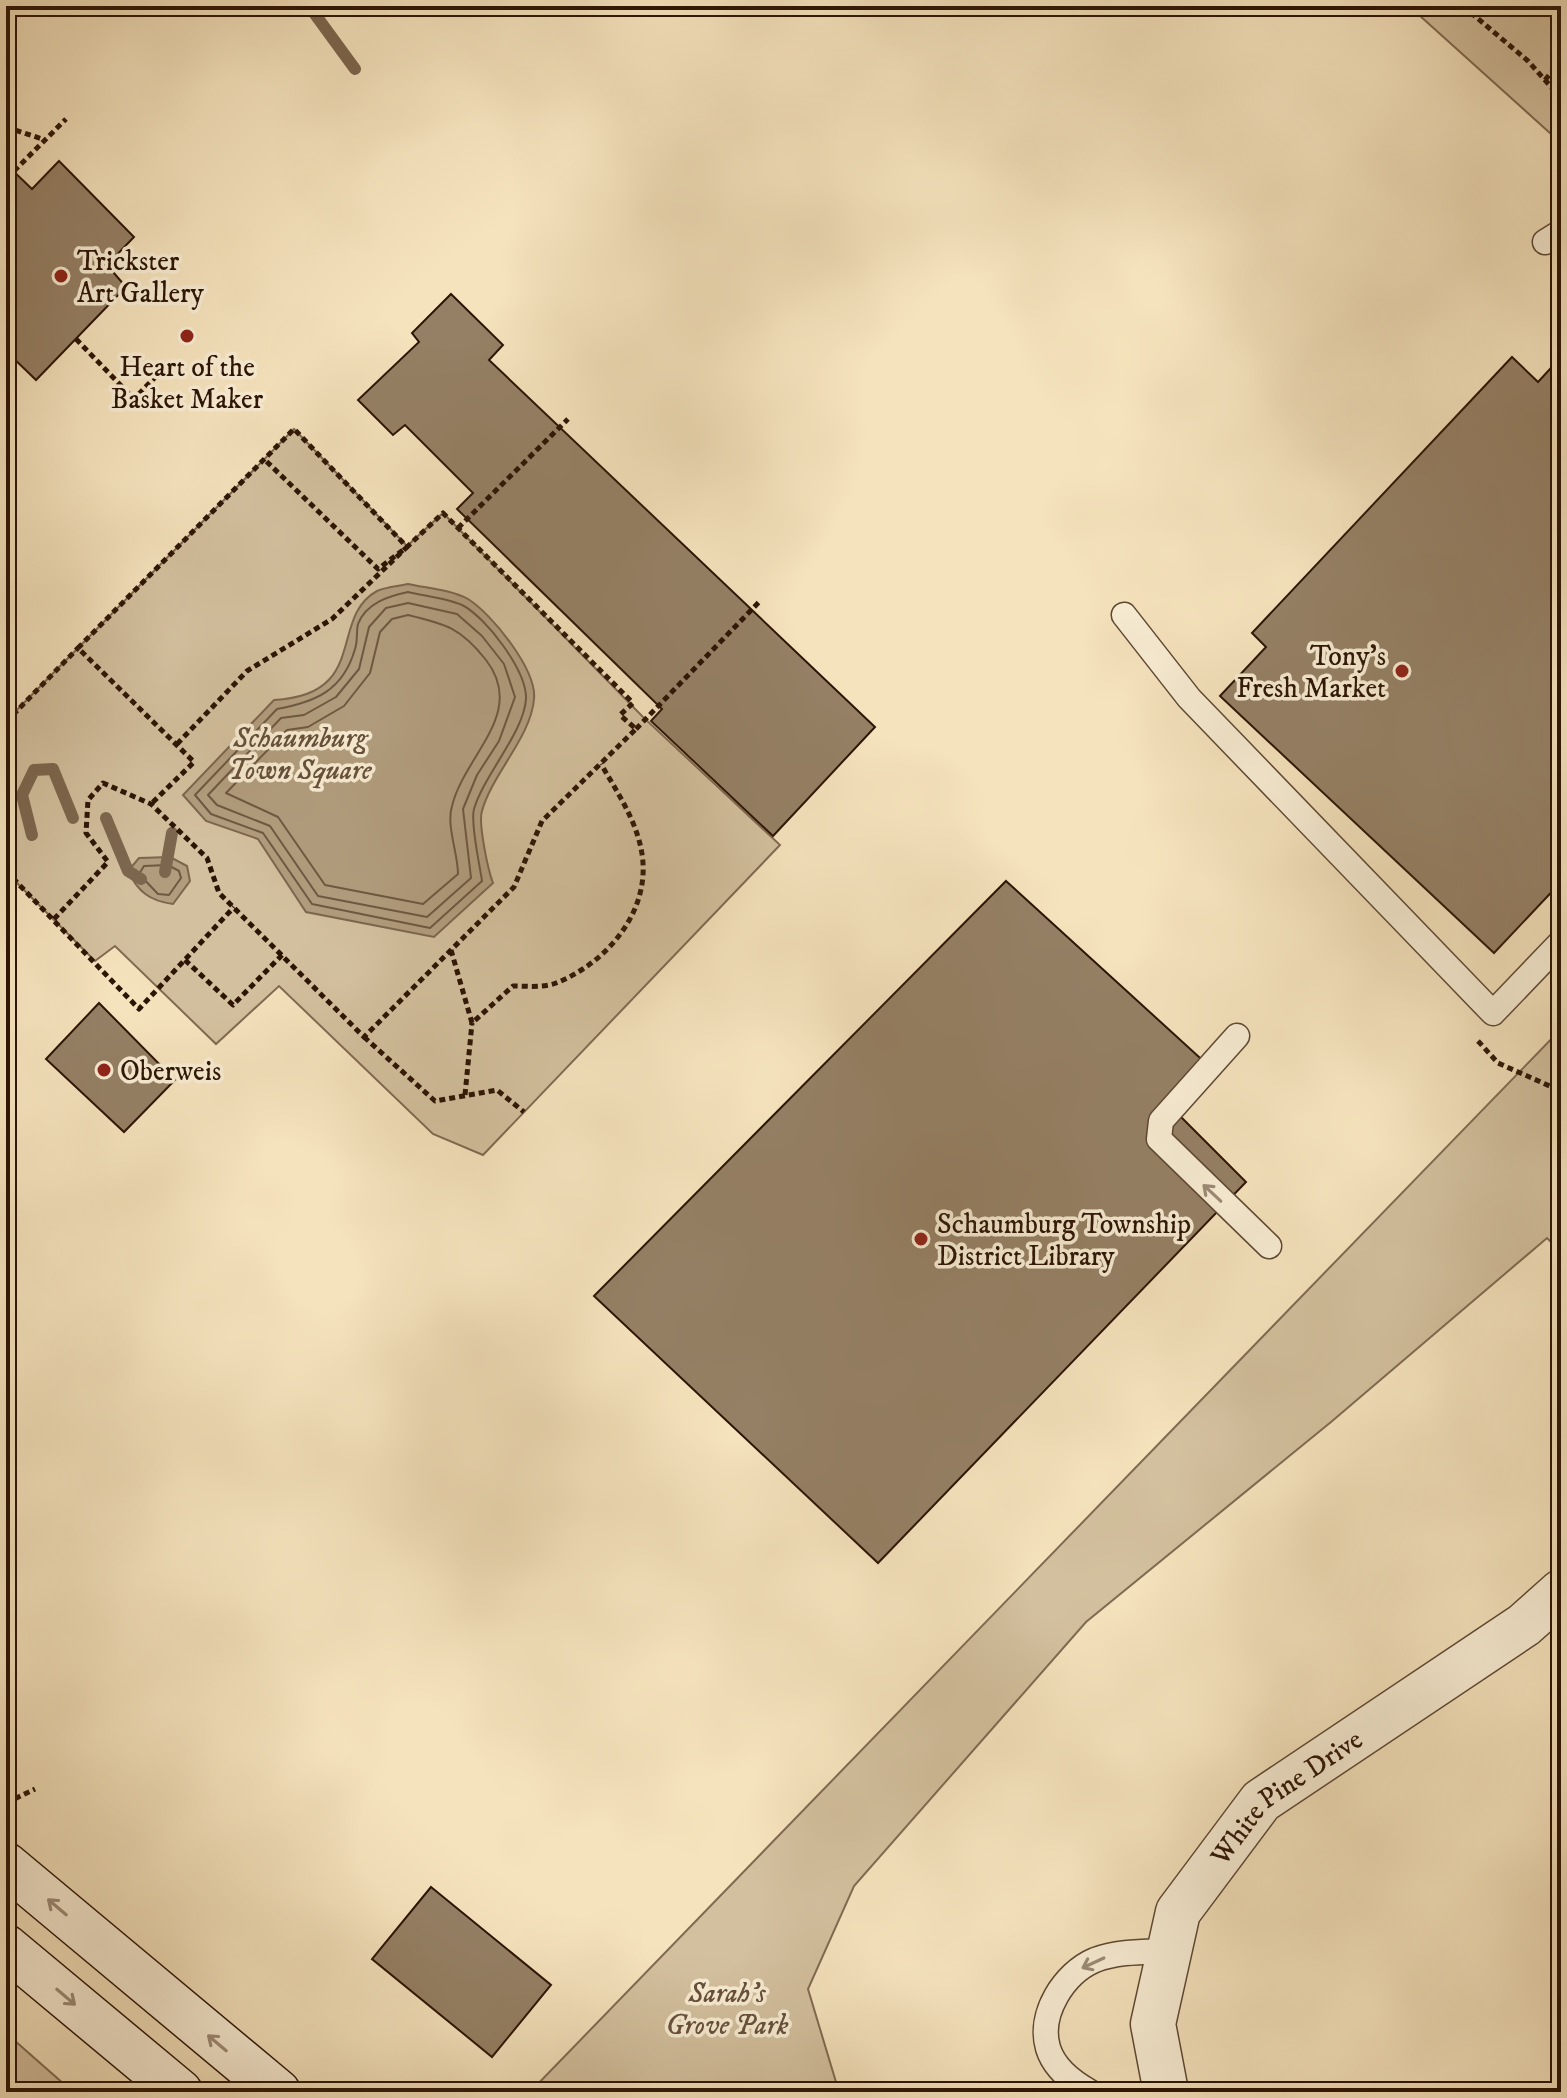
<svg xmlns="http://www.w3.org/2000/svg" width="1567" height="2098" font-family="'IM FELL DW Pica',serif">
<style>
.green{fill:#d3c09e;stroke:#806a52;stroke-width:2}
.water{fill:#b19d7e;stroke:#7c664e;stroke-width:2}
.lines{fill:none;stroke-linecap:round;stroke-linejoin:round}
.shore{stroke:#6e5842;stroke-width:2}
.stream{stroke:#7c664e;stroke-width:12}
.building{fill:#958065;stroke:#2c1405;stroke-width:2}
.service-casing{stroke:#5e4833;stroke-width:27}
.minor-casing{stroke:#5e4833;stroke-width:47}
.secondary-casing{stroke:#2c1405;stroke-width:47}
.path{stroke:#2c1405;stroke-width:5;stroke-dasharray:6 4;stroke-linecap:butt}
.service{stroke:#f8edd4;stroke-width:24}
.minor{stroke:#f8edd4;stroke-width:44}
.secondary{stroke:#f8edd4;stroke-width:44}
.oneway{stroke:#9c8b77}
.poi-dot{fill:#8f2418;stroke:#f8edd4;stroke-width:3}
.labels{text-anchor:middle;stroke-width:7;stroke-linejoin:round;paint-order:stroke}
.poi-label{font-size:28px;fill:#2c1405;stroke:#f8edd4;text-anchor:start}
.park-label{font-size:28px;font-style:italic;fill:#66503b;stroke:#f8edd4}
.street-label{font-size:28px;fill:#2c1405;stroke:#f8edd4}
</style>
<rect width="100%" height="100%" fill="#f5e3bd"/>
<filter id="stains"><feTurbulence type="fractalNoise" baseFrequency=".0025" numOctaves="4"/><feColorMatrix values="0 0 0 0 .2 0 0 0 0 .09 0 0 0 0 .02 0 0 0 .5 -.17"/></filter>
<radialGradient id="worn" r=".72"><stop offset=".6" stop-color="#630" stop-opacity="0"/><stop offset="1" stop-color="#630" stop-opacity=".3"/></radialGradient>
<g class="green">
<polygon points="1409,6 1561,6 1561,143"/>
<polygon points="294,429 407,546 443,513 643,717 780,845 483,1155 433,1134 279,986 216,1044 115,946 95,961 6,872 6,721"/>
<polygon points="1561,1029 1561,1252 1547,1238 1331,1422 1086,1622 854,1886 808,1989 839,2092 530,2092"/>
<polygon points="6,2033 73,2092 6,2092"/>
</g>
<g class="water">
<path d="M 408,584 C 426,588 452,590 468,599 C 492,614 537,670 534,699 C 531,737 492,774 482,811 C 478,823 488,870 493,883 L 434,937 L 306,912 L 258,839 L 206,821 L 183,795 L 274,700 C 370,695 328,618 377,591 C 385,587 399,586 408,584 Z"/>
<path d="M 170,857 L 187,866 L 190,881 L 173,904 C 150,901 138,892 128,871 L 139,858 Z"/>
</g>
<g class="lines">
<g class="shore">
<path d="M 408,592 C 425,596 447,598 462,605 C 486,617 527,671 526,699 C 524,732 484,775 474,809 C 470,823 480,866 482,881 L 430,928 L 312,904 L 263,833 L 211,814 L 195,795 L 277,709 C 315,702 343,691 355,649 C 358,641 356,632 358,624 C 366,603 389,596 408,592 Z"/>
<polygon points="408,603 457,614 482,636 504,664 515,697 499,741 477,775 463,809 471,878 427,917 318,896 270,826 217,805 208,795 281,718 304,715 336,697 359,669 369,627 386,608"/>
<path d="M 408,615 C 446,624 461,628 486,660 C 527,713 465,754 452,806 C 446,826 458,853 458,874 L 423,904 L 325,885 L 278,817 L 226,793 L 287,730 L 308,727 L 344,706 L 370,673 L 380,632 L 392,619 Z"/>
<polygon points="168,865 179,871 181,878 169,895 158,894 139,874 144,866"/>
</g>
<g class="stream">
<polyline points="309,6 355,69"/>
<polyline points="106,818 128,871 141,879"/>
<polyline points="32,835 22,795 34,770 53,769 73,818"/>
<polyline points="165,872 172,833"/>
</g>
</g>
<g class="building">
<polygon points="59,161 134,237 107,265 126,287 36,380 6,351 6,164 32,189"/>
<polygon points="451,294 503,345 489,360 875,727 773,836 651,721 662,709 457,509 473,493 405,425 393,435 358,400 419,342 412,333"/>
<polygon points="1512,357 1538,382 1561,357 1561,882 1494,953 1220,696 1266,647 1252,633"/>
<polygon points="1006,881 1210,1067 1172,1108 1246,1182 878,1563 594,1296"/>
<polygon points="99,1003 175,1080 124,1132 46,1059"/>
<polygon points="431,1887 551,1985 492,2057 372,1959"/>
</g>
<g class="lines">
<defs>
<g id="service">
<polyline points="1545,242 1561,232"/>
<polyline points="1124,615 1189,698 1493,1013 1561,942"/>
<polyline points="1237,1036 1161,1121 1159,1139 1269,1246"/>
<path d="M 1090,2092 C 1072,2082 1054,2068 1048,2048 C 1038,2014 1064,1973 1095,1960 C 1118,1951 1145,1952 1169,1951"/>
</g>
<g id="minor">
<path id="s1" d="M 1166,2092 L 1153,2024 L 1178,1912 L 1261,1801 L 1524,1625 L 1561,1592"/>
</g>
<g id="secondary">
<polyline points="6,1865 278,2092"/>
<polyline points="6,1947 180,2092"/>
</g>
</defs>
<use href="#service" class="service-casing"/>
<use href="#minor" class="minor-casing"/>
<use href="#secondary" class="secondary-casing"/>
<g class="path">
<polyline points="1463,6 1528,61 1561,98"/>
<polyline points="1545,80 1561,61"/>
<polyline points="6,127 45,140"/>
<polyline points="14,171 66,119"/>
<polyline points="76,339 134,399 165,367"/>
<polyline points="458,528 568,419"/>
<polyline points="6,722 78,648"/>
<polyline points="636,729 760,601"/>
<polyline points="177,744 247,671 332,619 407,547 378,569 264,459"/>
<polyline points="6,871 139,1009 234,907"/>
<polyline points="54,919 108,862 86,833 88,800 103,783 151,804 207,858 219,893 364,1037 514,887 542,821 636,729 620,715 633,703 443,513 407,547 294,429 78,648 194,762 151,804"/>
<path d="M 451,950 L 472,1023 L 513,986 C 526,986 544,988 556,983 C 607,963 651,911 642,854 C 637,821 617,792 601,764"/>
<polyline points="185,960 233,1005 282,955"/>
<polyline points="364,1037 435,1101 497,1090 524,1112"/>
<polyline points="1478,1041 1498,1063 1561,1091"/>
<polyline points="465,1095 472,1023"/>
<polyline points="6,1803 35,1789"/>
</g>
<use href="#service" class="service"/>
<use href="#minor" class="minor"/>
<use href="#secondary" class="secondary"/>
</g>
<defs><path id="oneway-shaft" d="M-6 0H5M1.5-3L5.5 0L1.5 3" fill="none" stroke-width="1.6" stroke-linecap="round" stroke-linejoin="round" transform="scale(2)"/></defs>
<g class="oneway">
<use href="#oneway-shaft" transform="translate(1212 1193) rotate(-137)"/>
<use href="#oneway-shaft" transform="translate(57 1907) rotate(-140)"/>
<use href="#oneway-shaft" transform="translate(1093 1963) rotate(155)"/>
<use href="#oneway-shaft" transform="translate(66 1997) rotate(40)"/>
<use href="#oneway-shaft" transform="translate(217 2043) rotate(-140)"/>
</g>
<g class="poi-dot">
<circle cx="61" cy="276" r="8"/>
<circle cx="187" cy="336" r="8"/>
<circle cx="1402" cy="671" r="8"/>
<circle cx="104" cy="1070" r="8"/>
<circle cx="921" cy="1239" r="8"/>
</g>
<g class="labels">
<g class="poi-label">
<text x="77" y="270">Trickster<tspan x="77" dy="32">Art Gallery</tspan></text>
<text x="187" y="376" text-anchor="middle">Heart of the<tspan x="187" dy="32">Basket Maker</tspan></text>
<text x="1386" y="665" text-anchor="end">Tony's<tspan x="1386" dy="32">Fresh Market</tspan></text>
<text x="120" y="1080">Oberweis</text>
<text x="937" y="1233">Schaumburg Township<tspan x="937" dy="32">District Library</tspan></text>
</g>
<g class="park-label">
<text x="300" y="747">Schaumburg<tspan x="300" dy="32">Town Square</tspan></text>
<text x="727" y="2002">Sarah's<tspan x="727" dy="32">Grove Park</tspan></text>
</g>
<g class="street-label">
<text dy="10" stroke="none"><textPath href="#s1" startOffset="344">White Pine Drive</textPath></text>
</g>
</g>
<rect width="1567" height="2098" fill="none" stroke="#f5e3bd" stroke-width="32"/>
<rect x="8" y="8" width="1551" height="2082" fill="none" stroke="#2c1405" stroke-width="4"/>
<rect x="16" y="16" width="1535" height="2066" fill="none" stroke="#2c1405" stroke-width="2"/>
<rect width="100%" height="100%" filter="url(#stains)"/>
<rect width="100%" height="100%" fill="url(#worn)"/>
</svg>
